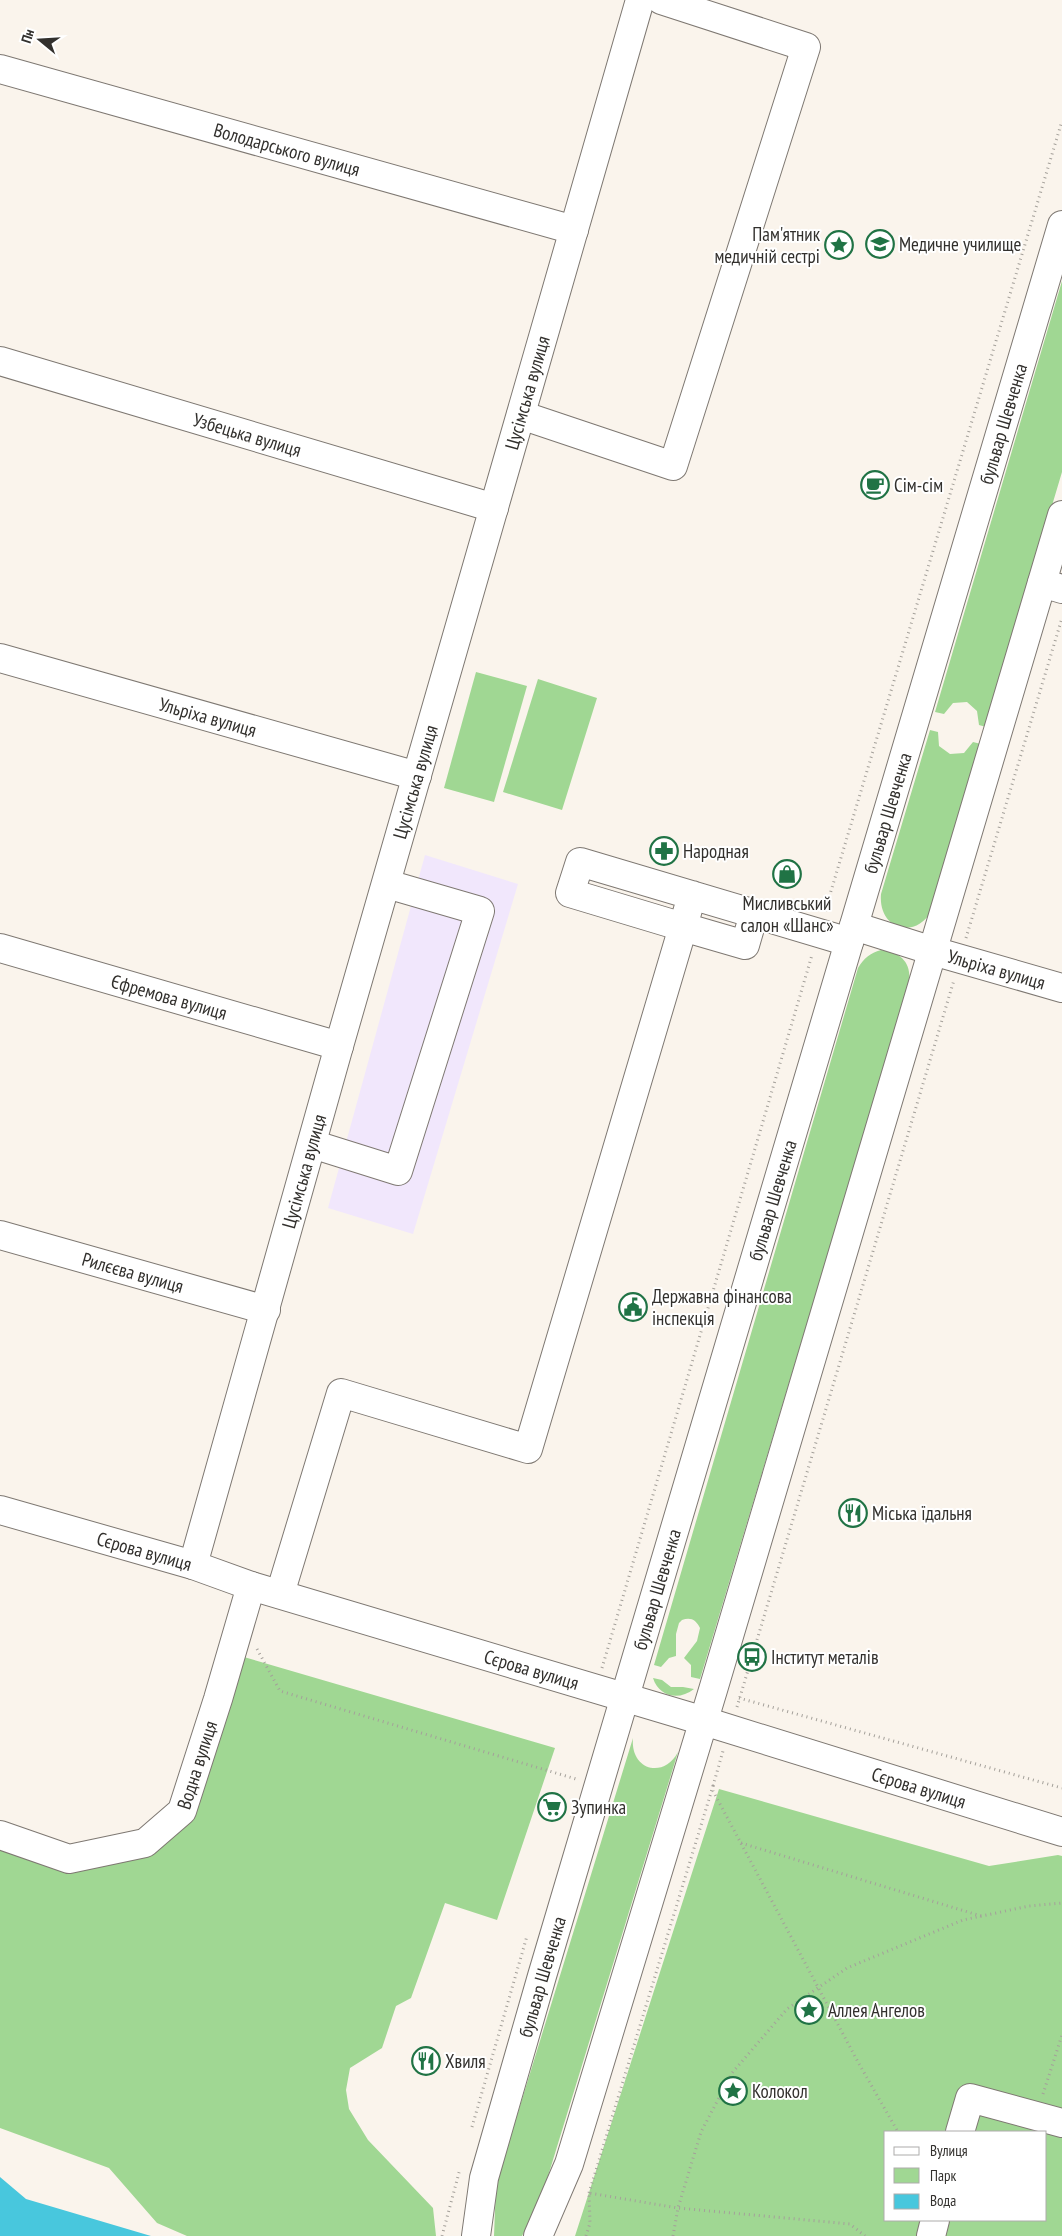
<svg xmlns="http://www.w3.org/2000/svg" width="1062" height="2236" font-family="'PT Sans Narrow',sans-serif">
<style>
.industrial{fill:#f1e7fc}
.green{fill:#a0d793;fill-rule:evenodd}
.water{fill:#48c7dd}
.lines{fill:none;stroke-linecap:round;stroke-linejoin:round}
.minor-casing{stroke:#7e7872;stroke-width:30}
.major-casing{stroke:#7e7872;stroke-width:30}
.path{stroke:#a4a09a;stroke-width:3;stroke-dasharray:1 4;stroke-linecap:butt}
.minor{stroke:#fff;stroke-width:28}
.major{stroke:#fff;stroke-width:28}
.labels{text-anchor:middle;stroke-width:4;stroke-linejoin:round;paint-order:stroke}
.street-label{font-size:19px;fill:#32302d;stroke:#fff}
.poi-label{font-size:19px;fill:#32302d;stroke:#fff;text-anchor:start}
</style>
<rect width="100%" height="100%" fill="#faf4ec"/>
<polygon class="industrial" points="425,855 518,884 413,1234 328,1208"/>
<g class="green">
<polygon points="1062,281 1062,472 986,727 979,725 977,711 967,702 953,703 944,714 935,712"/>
<polygon points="476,672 527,686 494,802 444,788"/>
<polygon points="538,679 597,698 562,810 503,792"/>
<path d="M 930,730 L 938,732 L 939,746 L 950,754 L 964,753 L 973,742 L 981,744 L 932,910 C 915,941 878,929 881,894 Z"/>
<path d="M 881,950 C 902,952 912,964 909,984 L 700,1679 L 691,1677 L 691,1665 L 684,1658 L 697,1641 L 700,1628 C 696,1620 691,1617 682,1620 L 679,1623 L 676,1634 L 676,1656 L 669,1658 L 661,1667 L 654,1665 L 858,968 C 864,958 870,953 881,950 Z"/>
<polygon points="237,1655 555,1748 497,1920 445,1903 411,1998 396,2006 382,2048 350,2068 346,2090 349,2109 368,2140 433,2208 436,2236 187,2236 157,2223 109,2168 0,2128 0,1846 150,1851"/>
<path d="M 653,1678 L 662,1680 L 671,1687 L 683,1687 L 694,1689 C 679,1701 659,1697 653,1678 Z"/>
<path d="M 633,1738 C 630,1769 663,1780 678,1752 L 541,2199 L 522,2236 L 494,2236 L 496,2184 Z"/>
<path d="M 719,1789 L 989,1866 L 1058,1855 L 1062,1856 L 1062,2236 L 575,2236 ZM 886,2132 L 1046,2132 L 1046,2220 L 886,2220 Z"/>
</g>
<polygon class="water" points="0,2177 26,2199 151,2236 0,2236"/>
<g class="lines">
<defs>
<g id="minor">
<path id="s1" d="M 0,69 L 574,230"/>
<path id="s2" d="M 0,361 L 494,508"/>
<polyline points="521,415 673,466 806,47 661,0"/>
<polyline points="1042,583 1062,589"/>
<path id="s3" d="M 0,658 L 417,776"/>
<polyline points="692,895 683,927 570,893 580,862 849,942"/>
<path id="s4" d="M 0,948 L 339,1046"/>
<path id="s5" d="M 933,951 L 1062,988"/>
<polyline points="312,1144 398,1171 480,911 387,884"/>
<path id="s6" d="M 0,1235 L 266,1310"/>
<path id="s7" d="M 0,1510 L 193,1565 L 251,1586 L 704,1721 L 1062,1832"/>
<path id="s8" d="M 193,1565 L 339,1046 L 640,0"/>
<polyline points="280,1594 341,1393 528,1449 683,927 745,945 754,914"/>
<path id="s9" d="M 0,1835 L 69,1859 L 145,1843 L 182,1811 L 218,1699 L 251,1586"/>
<polyline points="960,2132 970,2098 1062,2123"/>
<polyline points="931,2236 935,2220"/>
</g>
<g id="major">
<polyline points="854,926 933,951"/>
<path id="s10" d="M 476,2236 L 484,2178 L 542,1976 L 1062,225"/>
<polyline points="538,2236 569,2164 713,1690 1062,515"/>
</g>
</defs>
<use href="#minor" class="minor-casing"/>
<use href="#major" class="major-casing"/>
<g class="path">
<polyline points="825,911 1062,121"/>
<polyline points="966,938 1062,618"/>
<polyline points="257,1649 280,1691 576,1779"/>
<polyline points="602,1668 812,955"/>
<polyline points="739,1698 1062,1788"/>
<polyline points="737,1707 954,980"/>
<polyline points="713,1786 723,1751"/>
<polyline points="741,1843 981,1916"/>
<polyline points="1043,2094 1062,2035"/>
<polyline points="472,2127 527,1936"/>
<polyline points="589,2193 713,1786 713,1791 858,2062 898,2132"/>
<polyline points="442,2236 460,2169"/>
<polyline points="586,2236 590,2223 589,2193 678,2208 850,2224 865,2236"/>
<polyline points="673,2236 678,2208 701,2132 732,2073 787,2009 847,1968 963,1920 1029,1906 1062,1903"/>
</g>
<use href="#minor" class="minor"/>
<use href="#major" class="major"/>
</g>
<defs>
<symbol id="university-ring" viewBox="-11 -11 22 22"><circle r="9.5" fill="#fff" stroke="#207345" stroke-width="1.5"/><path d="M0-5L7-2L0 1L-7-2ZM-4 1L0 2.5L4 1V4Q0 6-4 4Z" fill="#207345"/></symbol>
<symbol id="sight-ring" viewBox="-11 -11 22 22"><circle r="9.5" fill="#fff" stroke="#207345" stroke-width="1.5"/><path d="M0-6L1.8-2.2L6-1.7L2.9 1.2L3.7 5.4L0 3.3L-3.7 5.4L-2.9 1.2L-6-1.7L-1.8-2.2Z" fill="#207345"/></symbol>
<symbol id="cafe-ring" viewBox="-11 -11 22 22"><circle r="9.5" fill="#fff" stroke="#207345" stroke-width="1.5"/><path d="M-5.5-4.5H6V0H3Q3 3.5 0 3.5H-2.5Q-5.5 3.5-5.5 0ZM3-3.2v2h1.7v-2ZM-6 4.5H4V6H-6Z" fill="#207345"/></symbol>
<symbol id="pharmacy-ring" viewBox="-11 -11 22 22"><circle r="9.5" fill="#fff" stroke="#207345" stroke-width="1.5"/><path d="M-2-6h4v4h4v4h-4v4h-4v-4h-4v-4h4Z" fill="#207345"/></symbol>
<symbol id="shop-ring" viewBox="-11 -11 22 22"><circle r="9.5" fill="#fff" stroke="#207345" stroke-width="1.5"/><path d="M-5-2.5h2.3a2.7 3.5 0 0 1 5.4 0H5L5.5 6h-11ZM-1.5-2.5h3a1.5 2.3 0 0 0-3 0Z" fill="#207345"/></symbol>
<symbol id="civic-ring" viewBox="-11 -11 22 22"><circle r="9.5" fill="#fff" stroke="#207345" stroke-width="1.5"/><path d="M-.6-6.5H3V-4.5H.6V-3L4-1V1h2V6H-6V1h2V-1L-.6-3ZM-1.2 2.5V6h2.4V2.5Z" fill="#207345"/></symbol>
<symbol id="restaurant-ring" viewBox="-11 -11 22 22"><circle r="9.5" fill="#fff" stroke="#207345" stroke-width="1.5"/><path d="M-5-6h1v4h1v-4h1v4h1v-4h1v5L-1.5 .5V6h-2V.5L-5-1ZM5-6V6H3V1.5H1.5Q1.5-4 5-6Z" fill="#207345"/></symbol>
<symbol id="bus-ring" viewBox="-11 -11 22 22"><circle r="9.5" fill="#fff" stroke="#207345" stroke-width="1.5"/><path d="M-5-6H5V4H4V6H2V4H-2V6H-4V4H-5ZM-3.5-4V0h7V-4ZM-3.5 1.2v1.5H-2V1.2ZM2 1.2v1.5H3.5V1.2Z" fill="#207345"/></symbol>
<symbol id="supermarket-ring" viewBox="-11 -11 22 22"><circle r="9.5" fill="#fff" stroke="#207345" stroke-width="1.5"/><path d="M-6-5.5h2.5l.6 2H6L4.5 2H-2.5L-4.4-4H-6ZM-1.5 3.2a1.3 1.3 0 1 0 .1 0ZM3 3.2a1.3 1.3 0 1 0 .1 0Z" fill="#207345"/></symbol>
</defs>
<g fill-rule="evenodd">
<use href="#university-ring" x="864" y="228" width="32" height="32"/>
<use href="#sight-ring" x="823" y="229" width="32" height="32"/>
<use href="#cafe-ring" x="859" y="469" width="32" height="32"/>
<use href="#pharmacy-ring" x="648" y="835" width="32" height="32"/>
<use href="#shop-ring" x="771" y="858" width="32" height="32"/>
<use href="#civic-ring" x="617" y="1291" width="32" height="32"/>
<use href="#restaurant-ring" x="837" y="1497" width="32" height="32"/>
<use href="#bus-ring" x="736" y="1641" width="32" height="32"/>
<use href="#supermarket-ring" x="536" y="1791" width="32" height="32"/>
<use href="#sight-ring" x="793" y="1994" width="32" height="32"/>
<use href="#restaurant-ring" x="410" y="2045" width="32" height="32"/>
<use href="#sight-ring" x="717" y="2075" width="32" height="32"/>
</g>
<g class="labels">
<g class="street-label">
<text dy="7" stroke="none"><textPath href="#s1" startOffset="298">Володарського вулиця</textPath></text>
<text dy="7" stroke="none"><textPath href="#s8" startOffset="1219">Цусімська вулиця</textPath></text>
<text dy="7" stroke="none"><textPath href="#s10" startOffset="1888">бульвар Шевченка</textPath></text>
<text dy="7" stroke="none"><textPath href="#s2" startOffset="258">Узбецька вулиця</textPath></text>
<text dy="7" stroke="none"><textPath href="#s3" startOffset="216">Ульріха вулиця</textPath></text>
<text dy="7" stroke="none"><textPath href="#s8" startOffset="814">Цусімська вулиця</textPath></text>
<text dy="7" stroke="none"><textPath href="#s10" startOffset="1482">бульвар Шевченка</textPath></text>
<text dy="7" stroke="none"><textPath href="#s5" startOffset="66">Ульріха вулиця</textPath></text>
<text dy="7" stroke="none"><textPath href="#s4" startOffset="176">Єфремова вулиця</textPath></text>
<text dy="7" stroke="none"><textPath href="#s8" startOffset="409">Цусімська вулиця</textPath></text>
<text dy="7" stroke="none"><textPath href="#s10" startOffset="1078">бульвар Шевченка</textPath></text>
<text dy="7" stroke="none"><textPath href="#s6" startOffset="138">Рилєєва вулиця</textPath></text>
<text dy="7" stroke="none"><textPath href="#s7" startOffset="150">Сєрова вулиця</textPath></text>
<text dy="7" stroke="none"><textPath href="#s10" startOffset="672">бульвар Шевченка</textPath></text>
<text dy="7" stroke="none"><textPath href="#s7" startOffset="555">Сєрова вулиця</textPath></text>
<text dy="7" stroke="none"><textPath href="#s9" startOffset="248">Водна вулиця</textPath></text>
<text dy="7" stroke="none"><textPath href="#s7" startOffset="960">Сєрова вулиця</textPath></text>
<text dy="7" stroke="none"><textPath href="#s10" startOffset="268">бульвар Шевченка</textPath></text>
</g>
<g class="poi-label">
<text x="820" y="241" text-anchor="end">Пам'ятник<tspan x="820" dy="22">медичній сестрі</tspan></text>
<text x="899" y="251">Медичне училище</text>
<text x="894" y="492">Сім-сім</text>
<text x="683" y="858">Народная</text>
<text x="787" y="910" text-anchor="middle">Мисливський<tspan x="787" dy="22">салон «Шанс»</tspan></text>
<text x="652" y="1303">Державна фінансова<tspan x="652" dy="22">інспекція</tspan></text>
<text x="872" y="1520">Міська їдальня</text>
<text x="771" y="1664">Інститут металів</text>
<text x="571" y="1814">Зупинка</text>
<text x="828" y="2017">Аллея Ангелов</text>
<text x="445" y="2068">Хвиля</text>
<text x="752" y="2098">Колокол</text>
</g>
</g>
<rect x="884" y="2131" width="162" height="90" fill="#ffffff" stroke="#adacab"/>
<rect x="894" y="2147" width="25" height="8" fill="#ffffff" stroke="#adacab"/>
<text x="930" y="2156" font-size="15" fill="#32302d">Вулиця</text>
<rect x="894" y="2168" width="25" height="15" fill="#a0d793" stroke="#adacab"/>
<text x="930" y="2181" font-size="15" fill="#32302d">Парк</text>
<rect x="894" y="2194" width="25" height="15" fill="#48c7dd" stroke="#adacab"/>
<text x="930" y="2206" font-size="15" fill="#32302d">Вода</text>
<g transform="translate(40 40) rotate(288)" stroke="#ffffff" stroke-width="4" paint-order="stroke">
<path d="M0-4L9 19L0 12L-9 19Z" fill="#32302d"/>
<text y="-8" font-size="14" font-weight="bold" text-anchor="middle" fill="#32302d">Пн</text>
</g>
</svg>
